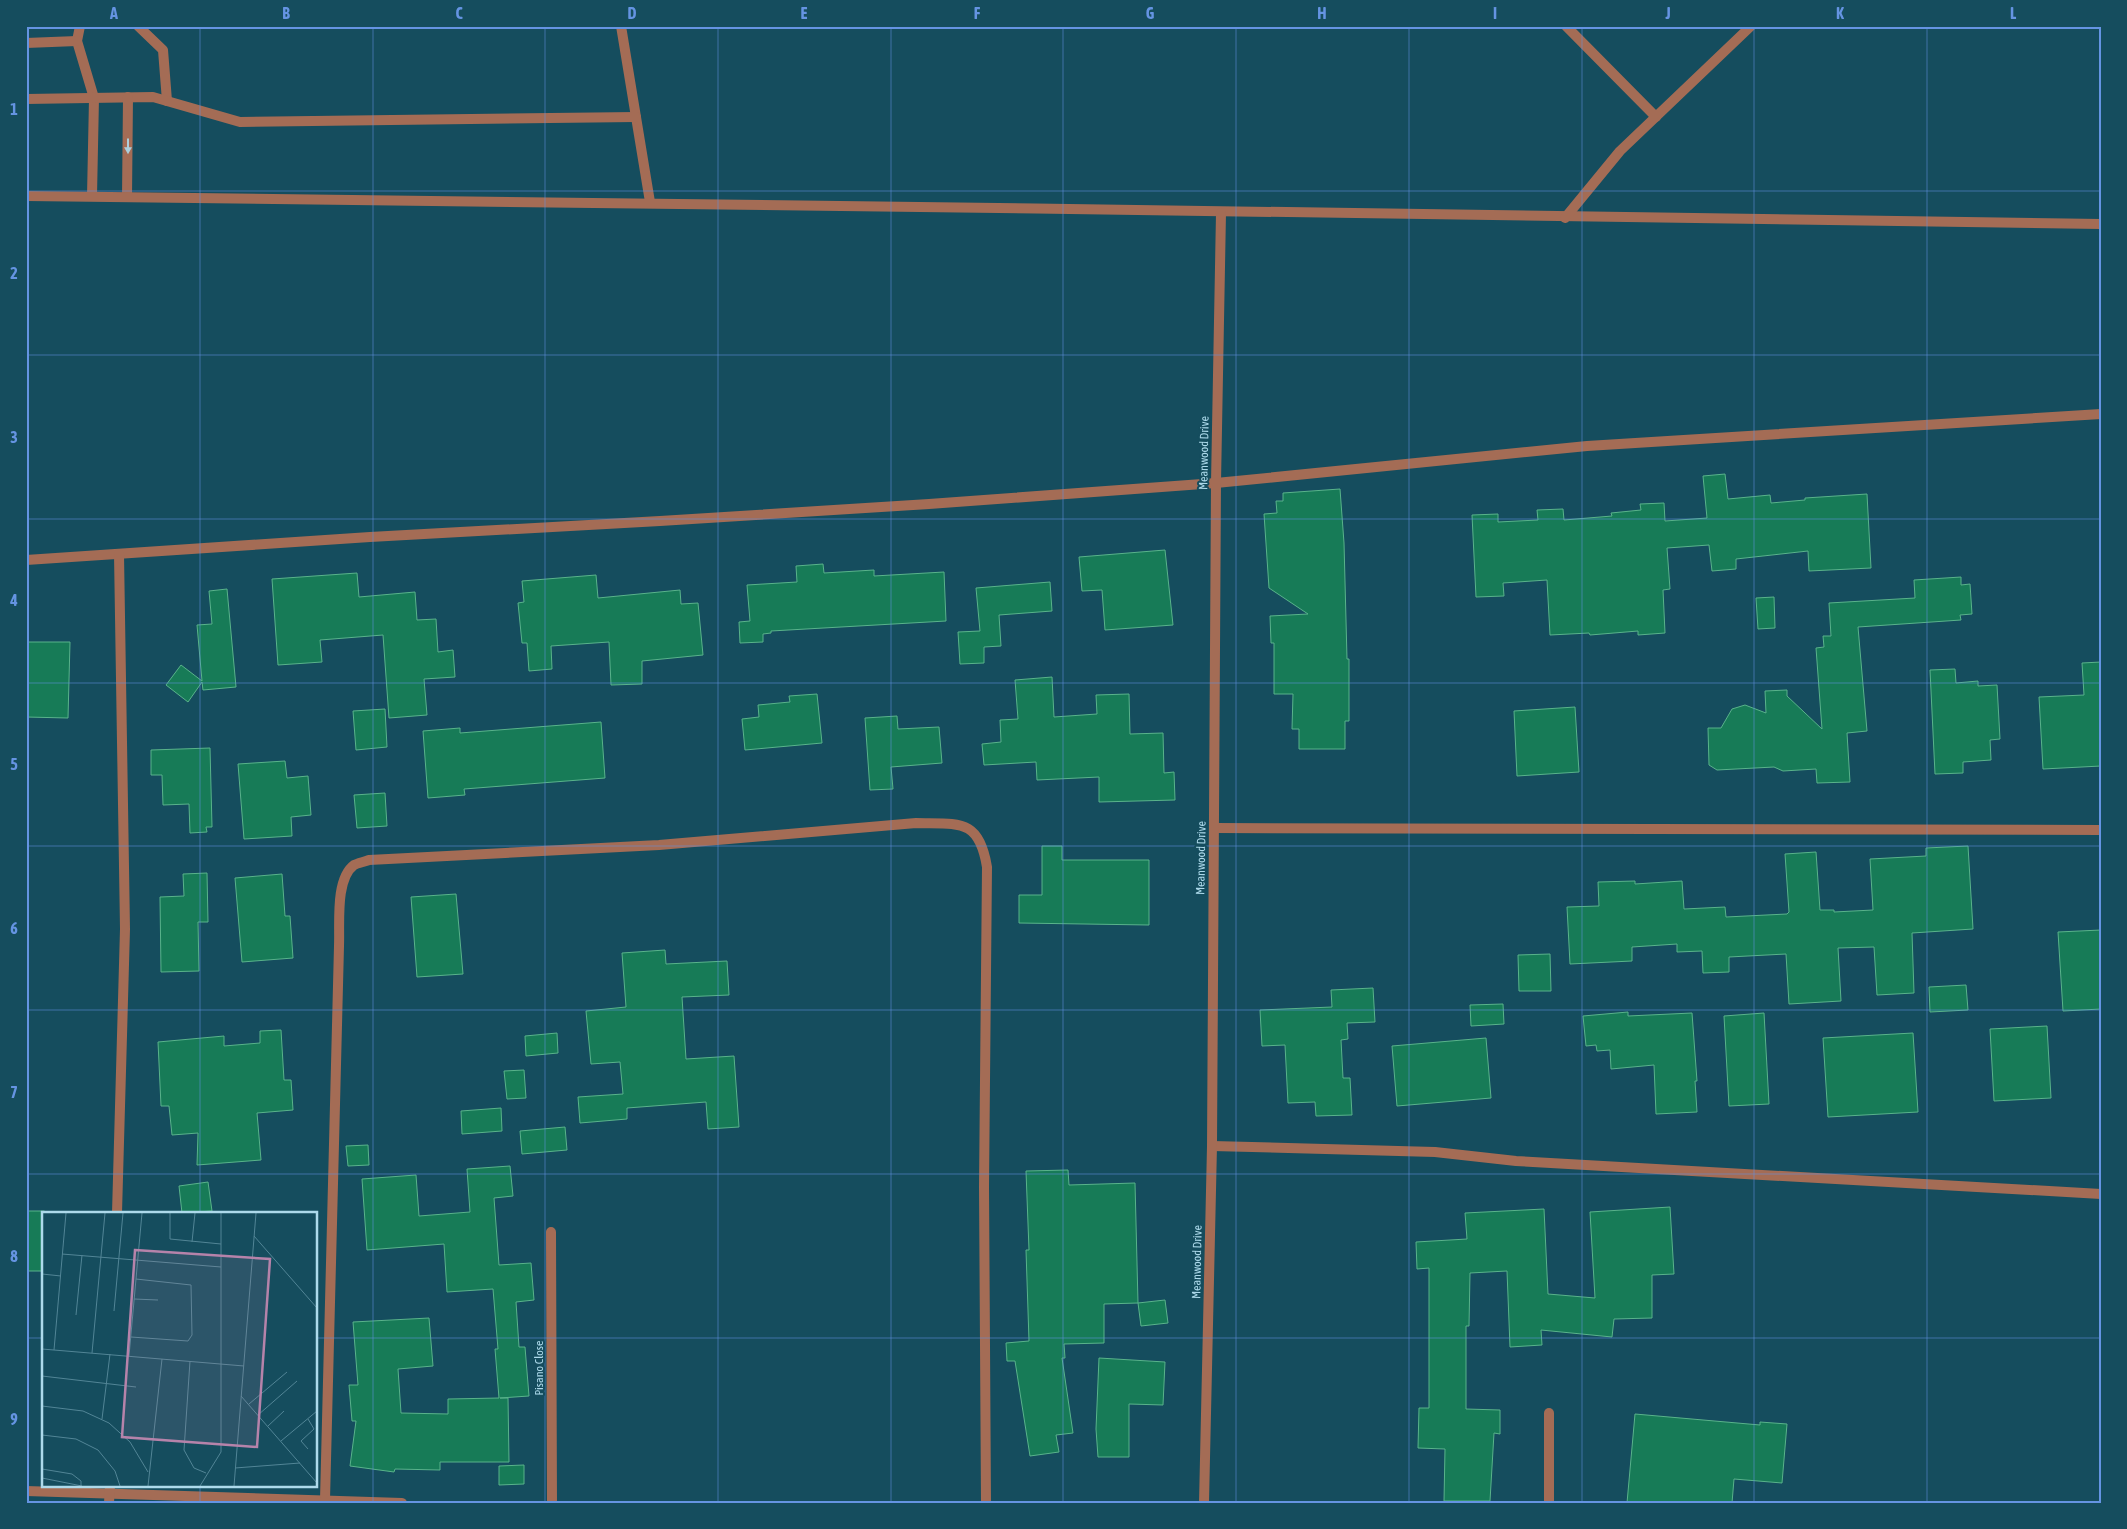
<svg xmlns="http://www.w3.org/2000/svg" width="2127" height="1529" font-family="'Asap Condensed',sans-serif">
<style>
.building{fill:#177b57;stroke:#59b38b}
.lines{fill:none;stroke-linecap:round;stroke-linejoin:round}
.lane{stroke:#a46c55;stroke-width:10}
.street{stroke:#a46c55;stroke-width:10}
.oneway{fill:#accfdc}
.grid{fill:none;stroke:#6594e2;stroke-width:1;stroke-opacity:0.55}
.labels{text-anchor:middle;stroke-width:4;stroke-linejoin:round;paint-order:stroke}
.street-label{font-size:12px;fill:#addaeb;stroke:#154d5e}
.inset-road{fill:none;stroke:#528596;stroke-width:1}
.view{fill:#b683aa;fill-opacity:0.15;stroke:#b683aa;stroke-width:2.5}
.inset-edge{fill:none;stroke:#addaeb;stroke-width:2.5}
.neatline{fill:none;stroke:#6594e2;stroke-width:2}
.grid-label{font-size:16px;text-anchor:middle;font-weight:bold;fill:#6594e2}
</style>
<rect width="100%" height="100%" fill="#154d5e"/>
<g class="building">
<polygon points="1725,474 1728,499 1770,495 1771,503 1805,500 1805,498 1867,494 1871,568 1809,571 1808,551 1736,559 1736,569 1712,571 1709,545 1667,548 1670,589 1663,590 1665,633 1638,635 1638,631 1590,635 1589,633 1550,635 1547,580 1503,583 1504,596 1476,597 1472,515 1498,514 1498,522 1538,520 1537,510 1563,509 1564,520 1612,516 1611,513 1641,510 1640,504 1664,503 1665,521 1707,518 1703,476"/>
<polygon points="1340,489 1344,543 1347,659 1349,659 1349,721 1345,721 1345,749 1299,749 1299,729 1292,729 1293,694 1274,694 1274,643 1271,643 1270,616 1308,614 1269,588 1264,514 1277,513 1276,501 1283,501 1283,493"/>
<polygon points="1165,550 1173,625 1105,630 1102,590 1082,591 1079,557"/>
<polygon points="823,564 824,573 874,570 874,576 944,572 946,621 771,631 771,633 763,634 763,642 740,643 739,622 750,621 747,585 797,582 796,566"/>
<polygon points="357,573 359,597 415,592 417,620 436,619 438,652 453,650 455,677 424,679 427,715 389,718 383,635 320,640 322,662 278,665 272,579"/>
<polygon points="596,575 598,598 680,590 681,604 698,603 703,655 642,661 642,684 611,685 609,642 551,646 552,669 529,671 527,643 522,643 518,603 524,602 522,581"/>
<polygon points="1961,577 1961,585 1970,584 1972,614 1960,615 1961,620 1858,627 1867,731 1847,733 1850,782 1817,783 1816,769 1783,771 1774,767 1717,770 1709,765 1708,728 1721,728 1732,709 1745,705 1766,713 1765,691 1787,690 1787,696 1822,729 1816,648 1824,647 1823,636 1831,636 1829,603 1915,598 1914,580"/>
<polygon points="1050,582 1052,611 999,615 1001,646 984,647 984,663 960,664 958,632 980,631 976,588"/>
<polygon points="227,589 236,687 203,690 202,682 188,702 166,685 181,665 202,681 197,625 212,624 209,591"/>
<polygon points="1774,597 1775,628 1758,629 1756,598"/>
<polygon points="26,642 70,642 68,718 26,717"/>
<polygon points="2101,662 2101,766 2043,769 2039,697 2084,695 2082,663"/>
<polygon points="1955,669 1956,683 1978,681 1978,686 1997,685 2000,739 1990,740 1991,760 1963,762 1963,773 1935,774 1930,670"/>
<polygon points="1052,677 1054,717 1097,714 1096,695 1129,694 1130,734 1163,733 1164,773 1174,772 1175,800 1099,802 1099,777 1037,780 1036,762 984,765 982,744 1001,742 1000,720 1018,719 1015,680"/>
<polygon points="817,694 822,743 745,750 742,719 759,717 758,705 790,702 789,696"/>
<polygon points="1575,707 1579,772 1517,776 1514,711"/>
<polygon points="385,709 387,747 356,750 353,711"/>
<polygon points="897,716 898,729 939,727 942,763 891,767 893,789 870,790 865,718"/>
<polygon points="601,722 605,778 464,789 465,795 428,798 423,731 460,728 460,733"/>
<polygon points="210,748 212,827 206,827 207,832 190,833 189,804 163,805 162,775 151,775 151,750"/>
<polygon points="285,761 287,778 308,776 311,815 291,817 292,836 244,839 238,764"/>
<polygon points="385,793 387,826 357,828 354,795"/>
<polygon points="1042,846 1062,846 1062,860 1149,860 1149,925 1019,923 1019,895 1042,895"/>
<polygon points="1968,846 1973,929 1912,933 1914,993 1877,995 1874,947 1838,948 1841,1001 1789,1004 1786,954 1729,957 1729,972 1703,973 1702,951 1677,952 1677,944 1632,947 1632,961 1570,964 1567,907 1599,906 1598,882 1635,881 1635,884 1682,881 1684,909 1725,907 1726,917 1787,914 1789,912 1785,854 1816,852 1820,910 1834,910 1834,912 1873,910 1870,859 1926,856 1926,848"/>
<polygon points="207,873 208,922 198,922 199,971 161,972 160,897 184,896 183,874"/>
<polygon points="282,874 285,916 290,916 293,958 242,962 235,878"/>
<polygon points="456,894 463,974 417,977 411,897"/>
<polygon points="2101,930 2101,1009 2063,1011 2058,932"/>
<polygon points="665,950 666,964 727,961 729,995 682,997 686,1059 734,1056 739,1127 708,1129 706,1102 627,1108 627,1119 580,1123 578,1097 623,1094 620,1062 591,1064 586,1011 626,1007 622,953"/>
<polygon points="1550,954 1551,991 1519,991 1518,955"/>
<polygon points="1966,985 1968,1010 1930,1012 1929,987"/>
<polygon points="1373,988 1375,1022 1347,1023 1348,1039 1341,1040 1343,1078 1350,1078 1352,1115 1316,1116 1315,1102 1288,1103 1285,1045 1262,1046 1260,1010 1332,1007 1331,990"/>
<polygon points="1503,1004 1504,1024 1471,1026 1470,1005"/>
<polygon points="1628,1012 1628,1016 1692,1013 1697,1081 1695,1081 1697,1112 1656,1114 1654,1065 1611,1069 1610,1050 1597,1051 1596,1045 1586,1046 1583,1016"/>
<polygon points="1764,1013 1769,1104 1729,1106 1724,1016"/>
<polygon points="2047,1026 2051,1098 1994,1101 1990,1029"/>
<polygon points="281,1030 284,1080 291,1080 293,1110 257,1113 261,1160 197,1165 198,1133 172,1135 169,1106 161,1106 158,1042 224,1036 224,1046 260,1043 260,1031"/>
<polygon points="557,1033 558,1053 526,1056 525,1036"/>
<polygon points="1913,1033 1918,1112 1828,1117 1823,1038"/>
<polygon points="1486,1038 1491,1098 1397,1106 1392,1046"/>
<polygon points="524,1070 526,1098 507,1099 504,1071"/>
<polygon points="501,1108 502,1131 462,1134 461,1111"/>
<polygon points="565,1127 567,1150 522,1154 520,1131"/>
<polygon points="368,1145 369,1165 348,1166 346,1146"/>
<polygon points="510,1166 513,1196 494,1198 499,1265 531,1263 534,1300 516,1302 519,1347 525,1347 529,1396 500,1398 508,1398 509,1462 440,1462 440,1470 395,1469 394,1472 350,1466 356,1421 352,1421 349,1385 358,1385 353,1322 429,1318 433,1366 398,1369 401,1413 448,1414 448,1399 499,1398 495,1349 498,1349 493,1289 447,1292 444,1244 367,1250 362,1179 416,1175 419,1216 470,1212 467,1169"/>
<polygon points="1068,1170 1069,1185 1135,1183 1138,1303 1104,1304 1104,1343 1064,1344 1065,1358 1062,1358 1073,1433 1056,1435 1059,1452 1030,1456 1015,1361 1007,1361 1006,1343 1029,1341 1026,1250 1029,1250 1026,1171"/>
<polygon points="208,1182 212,1211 182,1213 179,1186"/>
<polygon points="1670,1207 1674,1274 1652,1275 1652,1318 1614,1319 1612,1337 1541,1330 1542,1345 1510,1347 1507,1271 1470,1273 1469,1326 1466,1326 1466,1409 1500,1410 1500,1434 1494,1433 1490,1501 1444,1501 1445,1449 1418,1448 1419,1408 1429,1408 1429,1268 1417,1269 1416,1242 1467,1239 1465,1213 1544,1209 1548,1294 1595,1298 1590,1212"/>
<rect x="26" y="1211" width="18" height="60"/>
<polygon points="1165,1300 1168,1323 1141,1326 1138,1303"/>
<polygon points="1099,1358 1165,1362 1163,1405 1129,1404 1129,1457 1098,1457 1096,1429"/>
<polygon points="1635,1414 1760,1425 1760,1422 1787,1424 1782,1483 1734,1479 1732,1503 1627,1503"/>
<polygon points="524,1465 524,1484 499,1485 499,1466"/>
</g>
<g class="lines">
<g class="lane">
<polyline points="80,26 77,41 94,98 92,196"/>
<polyline points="138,26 163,50 167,101"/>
<polyline points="621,26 650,202"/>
<polyline points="26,43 77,41"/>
<polyline points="26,99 153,97 240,122 636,117"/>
<polyline points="127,197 128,97"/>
</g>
<g class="street">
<polyline points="1566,26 1656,117"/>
<path d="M 26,196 C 718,201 1409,216 2101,224"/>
<polyline points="1565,218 1620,151 1751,26"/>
<polyline points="26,560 370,537 660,521 929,504 1216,483 1587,446 2101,414"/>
<polyline points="1214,828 2101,830"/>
<polyline points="1212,1146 1435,1152 1516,1161 2101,1194"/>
<polyline points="117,1213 125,929 119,554"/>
<polyline points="551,1232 552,1503"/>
<polyline points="26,1491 402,1503"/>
<path d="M 325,1500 L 339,946 C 340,924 335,879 354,865 C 358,863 364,862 369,860 L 659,845 L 916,823 C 959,824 979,818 987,867 L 984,1187 L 986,1503"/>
<polyline points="109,1503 110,1485"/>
<polyline points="1204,1503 1212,1146 1216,483 1221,213"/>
<polyline points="1549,1503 1549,1413"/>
</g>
</g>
<defs><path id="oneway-solid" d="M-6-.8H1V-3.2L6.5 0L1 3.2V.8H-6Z" transform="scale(1.25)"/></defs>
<use class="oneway" href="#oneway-solid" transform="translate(128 146) rotate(90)"/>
<path class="grid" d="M 200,26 L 200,1213M 373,26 L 373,1503M 545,26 L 545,1503M 718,26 L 718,1503M 891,26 L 891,1503M 1063,26 L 1063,1503M 1236,26 L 1236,1503M 1409,26 L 1409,1503M 1582,26 L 1582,1503M 1754,26 L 1754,1503M 1927,26 L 1927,1503M 26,191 L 2101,191M 26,355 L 2101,355M 26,519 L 2101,519M 26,683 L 2101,683M 26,846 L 2101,846M 26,1010 L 2101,1010M 26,1174 L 2101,1174M 26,1338 L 44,1338M 316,1338 L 2101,1338M 200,1485 L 200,1503"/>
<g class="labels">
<g class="street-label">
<text transform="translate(1204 453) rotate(-89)" y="4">Meanwood Drive</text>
<text transform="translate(1201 858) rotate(-89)" y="4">Meanwood Drive</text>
<text transform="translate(1197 1262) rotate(-89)" y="4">Meanwood Drive</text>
<text transform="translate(539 1368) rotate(-90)" y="4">Pisano Close</text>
</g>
</g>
<g transform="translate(42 1212)">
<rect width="275" height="275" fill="#154d5e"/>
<path class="inset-road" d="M 128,1 L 128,27 L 179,32M 212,24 L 275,96M 150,30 L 153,1M 20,42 L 179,55M 0,62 L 19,64M 92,87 L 116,88M 72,99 L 81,1M 34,103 L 40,43M 89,125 L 146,129 L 150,123 L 149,73 L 94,67M 0,137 L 202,154M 12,138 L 24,1M 50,141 L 63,1M 87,144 L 100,1M 148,149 L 142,238 L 152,256 L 164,261M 0,164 L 94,175M 199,184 L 275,271M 207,192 L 245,160M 0,194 L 41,199 L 67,211 L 88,230 L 106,260M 216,203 L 255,169M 60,207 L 68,142M 266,207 L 272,217 L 259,229 L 266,237M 226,214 L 242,199M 0,223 L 34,227 L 56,238 L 73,259 L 78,274M 239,229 L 275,199M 193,256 L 258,251M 0,257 L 30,262 L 39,269 L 39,274M 0,266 L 40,274M 106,274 L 120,147M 158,274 L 179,240 L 179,1M 192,274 L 214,1"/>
<path class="view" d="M 93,38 L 228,47 L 215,235 L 80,225 Z"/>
<rect width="275" height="275" class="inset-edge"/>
</g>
<rect width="2127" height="1529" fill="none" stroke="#154d5e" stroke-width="55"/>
<rect x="28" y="28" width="2072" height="1474" class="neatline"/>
<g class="grid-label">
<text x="114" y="19">A</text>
<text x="286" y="19">B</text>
<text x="459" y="19">C</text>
<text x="632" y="19">D</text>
<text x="804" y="19">E</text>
<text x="977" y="19">F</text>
<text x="1150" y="19">G</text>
<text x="1322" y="19">H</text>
<text x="1495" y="19">I</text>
<text x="1668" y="19">J</text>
<text x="1840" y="19">K</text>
<text x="2013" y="19">L</text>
<text x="14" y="115">1</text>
<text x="14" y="279">2</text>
<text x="14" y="443">3</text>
<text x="14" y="606">4</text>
<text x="14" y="770">5</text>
<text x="14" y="934">6</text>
<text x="14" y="1098">7</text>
<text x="14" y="1262">8</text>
<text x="14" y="1425">9</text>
</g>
</svg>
